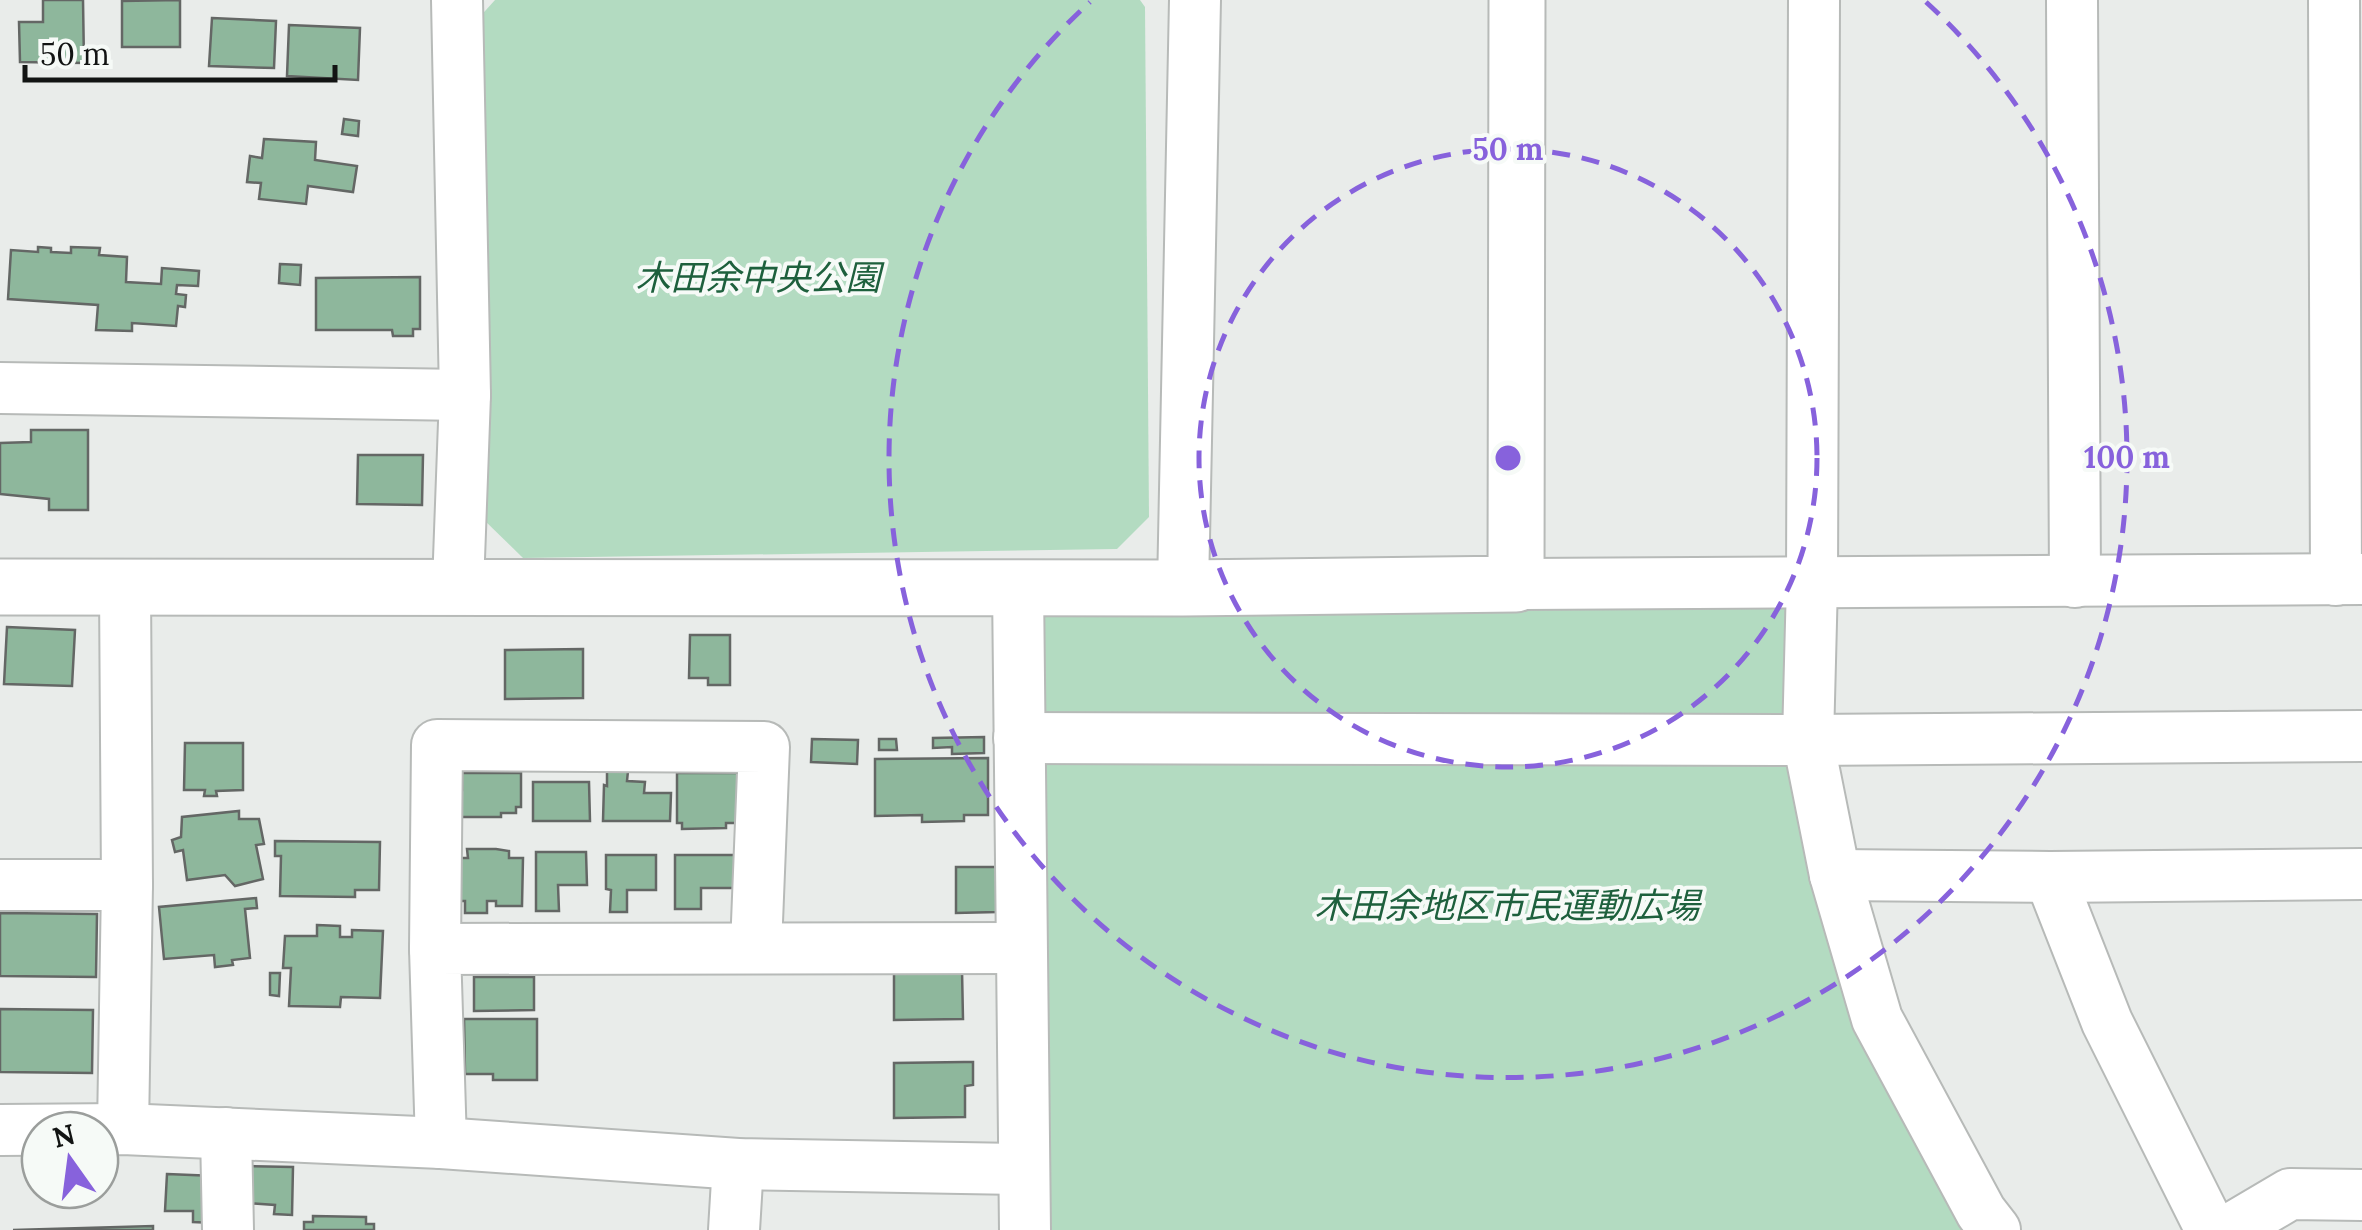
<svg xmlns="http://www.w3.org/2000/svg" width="2362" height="1230" font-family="Lora,'Noto Sans JP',serif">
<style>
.green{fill:#b3dbc1}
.building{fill:#8eb79c;stroke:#646765;stroke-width:2.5}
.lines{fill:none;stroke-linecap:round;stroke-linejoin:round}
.minor-casing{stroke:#b7bab8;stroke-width:54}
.tertiary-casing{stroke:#b7bab8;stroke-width:59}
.minor{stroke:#fff;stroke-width:50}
.tertiary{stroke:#fff;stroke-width:55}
.ring{fill:none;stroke:#8762dc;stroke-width:5;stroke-dasharray:18 12}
.labels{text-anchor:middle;stroke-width:8;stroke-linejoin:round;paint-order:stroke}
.park-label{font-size:35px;font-style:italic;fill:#1e603d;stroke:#f6faf7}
.centre{fill:#8762dc;stroke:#f6faf7;stroke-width:5}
.ring-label{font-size:30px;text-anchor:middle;font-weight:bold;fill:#8762dc;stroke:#f6faf7;stroke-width:8;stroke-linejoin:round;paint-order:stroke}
</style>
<rect width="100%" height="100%" fill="#e9ecea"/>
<g class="green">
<polygon points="495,0 1140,0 1145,7 1149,517 1117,549 523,558 482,518 476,21"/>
<polygon points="1812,583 1835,875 1995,1230 1025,1230 1018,586"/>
</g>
<g class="building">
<polygon points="43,0 83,0 84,63 20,62 19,22 43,22"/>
<polygon points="180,0 180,47 122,47 122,1"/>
<polygon points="212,18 276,21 274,68 209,66"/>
<polygon points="289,25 360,28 358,80 287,76"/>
<polygon points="344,119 359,121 358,136 342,134"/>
<polygon points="264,139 316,142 315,160 357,166 353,192 308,186 306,204 259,199 261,183 247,182 250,156 262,158"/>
<polygon points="38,247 51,248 51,252 71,253 71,247 100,248 99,255 127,257 126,282 161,284 162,268 199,271 198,286 177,285 176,294 186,295 185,307 178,306 176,326 132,323 132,331 96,330 98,305 8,299 11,250 38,252"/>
<polygon points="280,264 301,265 300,285 279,283"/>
<polygon points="420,277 420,329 413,329 413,336 393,336 392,330 316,330 316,278"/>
<polygon points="31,430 88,430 88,510 49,510 49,499 0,494 0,443 31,442"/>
<polygon points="358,455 423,455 422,505 357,504"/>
<polygon points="7,627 75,630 72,686 4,684"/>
<polygon points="690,635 730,635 730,685 708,685 708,678 689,678"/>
<polygon points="583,649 583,698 505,699 505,650"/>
<polygon points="984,737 984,753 952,754 952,747 933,748 933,738"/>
<polygon points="812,739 858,740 857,764 811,762"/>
<polygon points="879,739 896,739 897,750 879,750"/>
<polygon points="185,743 243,743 243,790 216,791 217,796 204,796 205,790 184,790"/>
<polygon points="988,758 988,815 964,815 964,821 922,822 922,815 875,816 875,759"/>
<polygon points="607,771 628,771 627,781 645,782 644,793 671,793 670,821 603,821 604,785 607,786"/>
<polygon points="462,773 521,773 521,807 516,807 516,813 501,813 501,817 454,817 454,790 462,790"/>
<polygon points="677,773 741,773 740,823 726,823 726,828 682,829 682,823 677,823"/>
<polygon points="533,782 589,782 590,821 533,821"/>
<polygon points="239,811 239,819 259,819 264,844 256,845 263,879 235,886 225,875 187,880 183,850 175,852 172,840 181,837 182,817"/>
<polygon points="275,841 380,842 379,890 355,890 355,897 280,896 281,856 275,856"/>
<polygon points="467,849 496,849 509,851 509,858 523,858 522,906 496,906 496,901 487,901 487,913 465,913 465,901 460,901 460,858 468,858"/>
<polygon points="536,852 586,852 587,885 558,885 559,911 536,911"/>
<polygon points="606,855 656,855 656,890 627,890 627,912 610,912 611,890 606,889"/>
<polygon points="675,855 735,855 735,888 701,888 701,909 675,909"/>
<polygon points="956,867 996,867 997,912 956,913"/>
<polygon points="256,898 257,908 245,909 250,958 232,960 233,965 215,967 214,955 164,959 159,907"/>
<polygon points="0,913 97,914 96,977 0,976"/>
<polygon points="317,925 340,926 340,937 352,937 352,930 383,931 380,998 341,997 340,1007 289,1006 291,968 283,968 285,936 317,936"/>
<polygon points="962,970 963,1019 894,1020 894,971"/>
<polygon points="270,973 280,973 279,996 270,995"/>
<polygon points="474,977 534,977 534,1010 474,1011"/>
<polygon points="0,1009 93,1010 92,1073 0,1072"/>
<polygon points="464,1019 537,1019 537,1080 493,1080 493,1074 465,1074"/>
<polygon points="964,1062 973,1062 973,1085 965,1086 965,1117 894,1118 894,1063"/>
<polygon points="247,1166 293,1167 292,1215 274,1214 275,1205 246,1203"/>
<polygon points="167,1174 215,1176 214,1223 193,1222 193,1211 165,1211"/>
<polygon points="313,1216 366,1217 366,1224 374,1224 374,1230 304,1230 304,1222 313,1222"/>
<polygon points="153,1226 153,1230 13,1230"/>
</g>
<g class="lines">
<defs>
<g id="minor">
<polyline points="457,0 465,395 458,586"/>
<polyline points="1814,0 1812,583 1808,740 1835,875 1877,1019 1981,1212 1995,1230"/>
<polyline points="2072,0 2075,582"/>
<polyline points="2334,0 2336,580"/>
<polyline points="0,388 465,395"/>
<polyline points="1516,584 2362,579"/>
<polyline points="1018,586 1025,1230"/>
<polyline points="1183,588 1195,0"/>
<polyline points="1019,738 1808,740 2362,736"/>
<polyline points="1835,875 2050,877 2362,874"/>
<polyline points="2050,877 2107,1022 2211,1230"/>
<polyline points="0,885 127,885"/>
<polyline points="435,949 437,745 764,747 756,947"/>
<polyline points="123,1129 127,885 125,588"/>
<polyline points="0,1130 123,1129 441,1143 738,1164 1024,1169"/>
<polyline points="226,1133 228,1230"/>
<polyline points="441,1143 435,949 1021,948"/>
<polyline points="734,1230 738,1164"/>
<polyline points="2229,1230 2290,1194 2362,1195"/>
</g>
<polyline id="tertiary" points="0,587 1183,588 1516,584 1517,0"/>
</defs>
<use href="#minor" class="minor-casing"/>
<use href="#tertiary" class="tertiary-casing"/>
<use href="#minor" class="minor"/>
<use href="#tertiary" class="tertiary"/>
</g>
<g class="ring">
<circle cx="1508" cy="458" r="309"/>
<path d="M1926 2A619 619 0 1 1 1090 2"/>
</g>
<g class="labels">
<g class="park-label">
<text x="758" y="290">木田余中央公園</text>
<text x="1507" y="918">木田余地区市民運動広場</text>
</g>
</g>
<circle cx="1508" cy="458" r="15" class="centre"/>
<g class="ring-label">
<text x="1508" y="160">50 m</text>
<text x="2127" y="468">100 m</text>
</g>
<g transform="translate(70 1160) rotate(346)"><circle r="48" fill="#f6faf7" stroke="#9b9e9c" stroke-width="2.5"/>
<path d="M0-8L18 38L0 25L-18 38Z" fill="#8762dc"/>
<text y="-15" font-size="28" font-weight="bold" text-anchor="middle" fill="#121413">N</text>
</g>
<path d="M25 65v15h310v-15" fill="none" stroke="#121413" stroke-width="5"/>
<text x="40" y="65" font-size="30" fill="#121413" stroke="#f6faf7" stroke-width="8" paint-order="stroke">50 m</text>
</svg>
